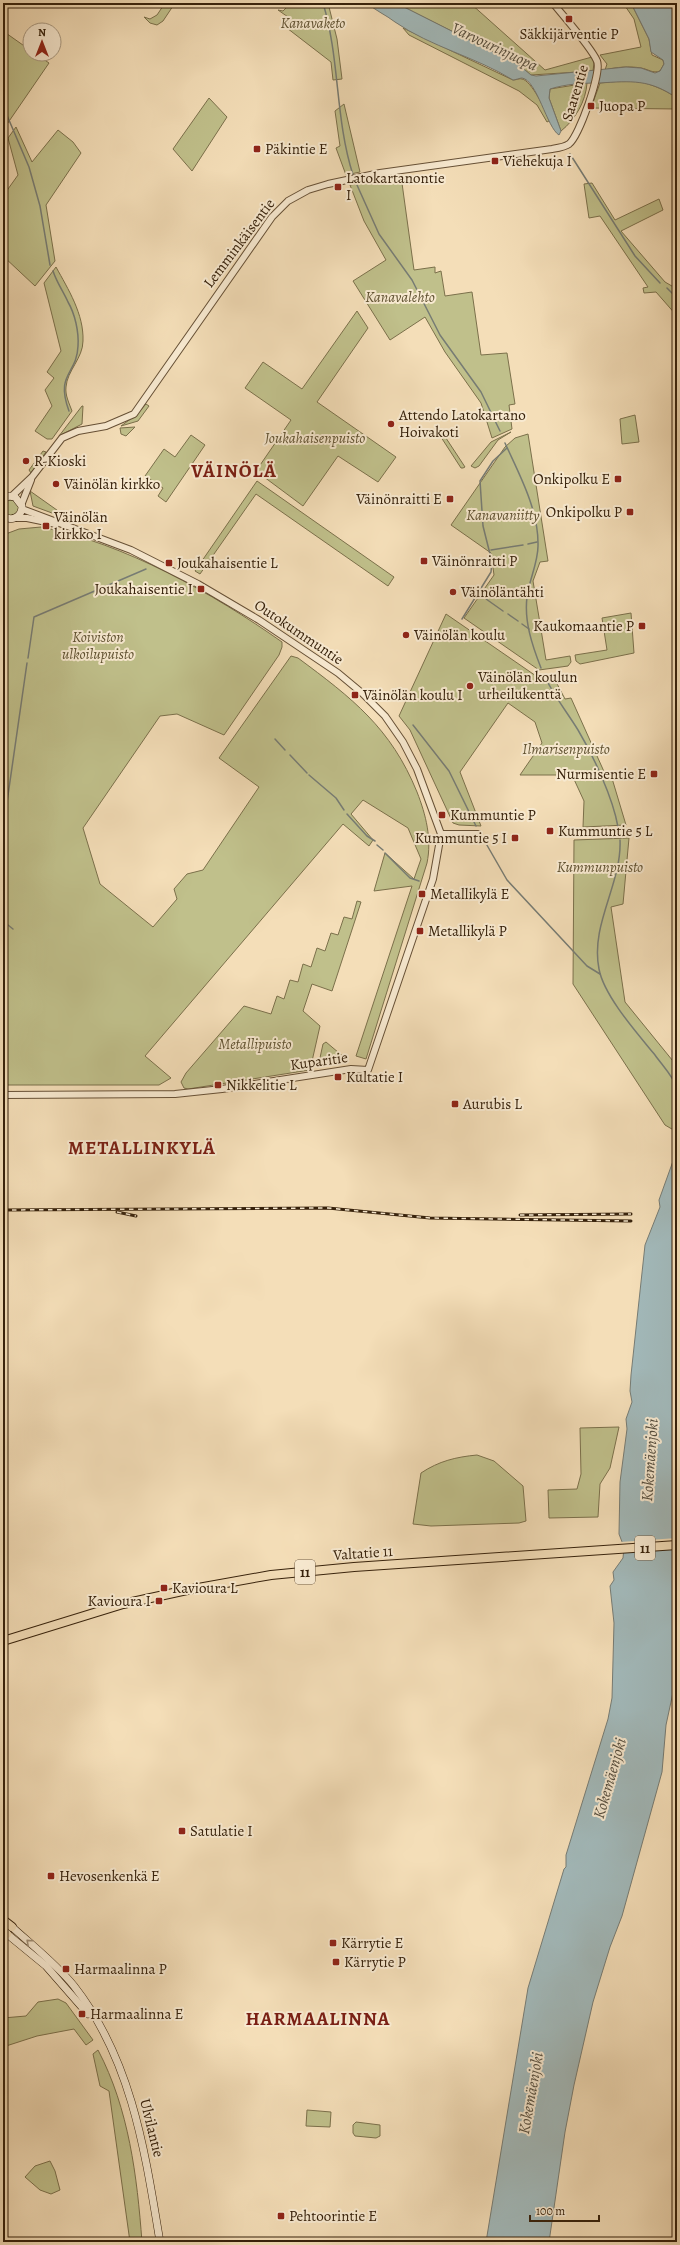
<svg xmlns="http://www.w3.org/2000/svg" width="680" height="2245" font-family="Alegreya,serif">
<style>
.green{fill:#c0c08b;stroke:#7b704b}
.water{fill:#a2b9ba;stroke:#777c74}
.pier{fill:#f4deb8}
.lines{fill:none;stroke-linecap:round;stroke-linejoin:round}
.stream{stroke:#777c74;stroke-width:1.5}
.tertiary-casing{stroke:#665036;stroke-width:8}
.secondary-casing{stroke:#36210b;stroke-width:8}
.primary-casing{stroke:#36210b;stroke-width:10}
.trunk-casing{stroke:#36210b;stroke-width:10}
.tertiary{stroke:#f8ead1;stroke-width:6}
.secondary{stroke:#f8ead1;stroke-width:7}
.primary{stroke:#f4deb8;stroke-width:8}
.trunk{stroke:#f4deb8;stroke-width:8}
.rail-casing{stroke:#36210b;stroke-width:3}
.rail{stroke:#f8ead1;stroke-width:1.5;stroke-dasharray:4.5;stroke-linecap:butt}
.oneway{stroke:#a19078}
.poi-dot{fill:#8f2418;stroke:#f8ead1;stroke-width:1.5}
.labels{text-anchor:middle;stroke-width:4;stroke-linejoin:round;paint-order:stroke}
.shield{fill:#f8ead1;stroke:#705d46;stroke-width:1}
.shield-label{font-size:14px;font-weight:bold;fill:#36210b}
.park-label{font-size:15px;font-style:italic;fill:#5f5131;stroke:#f8ead1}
.poi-label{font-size:15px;fill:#36210b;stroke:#f8ead1;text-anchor:start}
.street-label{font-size:15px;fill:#36210b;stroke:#f8ead1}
.water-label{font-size:16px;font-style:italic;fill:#564f40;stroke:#f8ead1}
.district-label{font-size:19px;font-weight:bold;letter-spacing:1px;fill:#7a1f14;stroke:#f8ead1}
</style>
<rect width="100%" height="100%" fill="#f4deb8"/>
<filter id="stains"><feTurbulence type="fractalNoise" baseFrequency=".005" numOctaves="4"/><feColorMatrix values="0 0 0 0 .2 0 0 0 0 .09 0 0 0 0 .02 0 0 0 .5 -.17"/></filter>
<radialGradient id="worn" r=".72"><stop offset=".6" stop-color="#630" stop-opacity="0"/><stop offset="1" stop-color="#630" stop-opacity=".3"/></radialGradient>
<g class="green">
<polygon points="165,3 175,3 163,21 157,25 150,23 144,17 150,19 157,15"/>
<polygon points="291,3 328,3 337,39 342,79 333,80 331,62 283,25 288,17 278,10 283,11"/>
<polygon points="396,3 470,3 545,70 592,57 594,63 593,71 531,75 519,65"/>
<path d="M 623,3 L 631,3 L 649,39 L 652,55 L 663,60 L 664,64 L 660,71 C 653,74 648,69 641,68 C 629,66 617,67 605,70 L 607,64 L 600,55 L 641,47 L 634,19 Z"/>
<path d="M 403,28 L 513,80 C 516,80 520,78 522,79 C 531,80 547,112 549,121 L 547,122 L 537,105 L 519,91 L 409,35 Z"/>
<polygon points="3,31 30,50 30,54 36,54 49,63 3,130"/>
<path d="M 631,80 C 649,83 662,88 677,98 L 677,109 L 591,108 L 600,83 Z"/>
<path d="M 587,83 C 586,101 575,120 561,131 L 549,98 L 550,89 Z"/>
<polygon points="209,98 227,117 192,171 173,149"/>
<polygon points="344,104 360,172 346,175 336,148 340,146 335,111"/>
<polygon points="16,127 32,162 58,130 73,142 81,153 46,205 55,261 35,286 3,256 3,196 18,175 8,138"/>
<polygon points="401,176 414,270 435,267 435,273 441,271 445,296 472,292 481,355 507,353 515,404 509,405 512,429 492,438 481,403 445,352 425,317 390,340 353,281 386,260 364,221 350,185"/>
<polygon points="592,183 615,220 659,199 663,210 621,231 665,282 677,289 677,316 656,292 644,293 643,288 648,287 600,216 589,218 584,184"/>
<path d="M 56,267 C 68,289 84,314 83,341 C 83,358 67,371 66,387 C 65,395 69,403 72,411 L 52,439 L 47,439 L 35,431 L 52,406 L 45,390 L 54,378 L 47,372 L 61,351 L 44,283 Z"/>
<polygon points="357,311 368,328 317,402 396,457 378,482 338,456 303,506 256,471 291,420 245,388 263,362 302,389"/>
<polygon points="146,404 149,406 138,421 121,426 136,415"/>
<polygon points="82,406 83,406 82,424 59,436"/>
<polygon points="635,415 639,442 622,444 620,419"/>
<polygon points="135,427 126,436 121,434 120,428"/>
<polygon points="442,432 465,467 463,468 461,468 439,434"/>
<polygon points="511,432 498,440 479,466 475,468 471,466 491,442"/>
<polygon points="528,434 548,561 540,562 533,581 546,660 570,656 571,662 568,666 539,670 464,618 494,575 491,553 451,525 505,447 515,438"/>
<polygon points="191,435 205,445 166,502 158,496 163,488 145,476 164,449 175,457"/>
<polygon points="43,451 46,452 31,473 29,470"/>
<polygon points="257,481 394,577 388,586 256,494 200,574 195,571"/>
<polygon points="30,491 71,520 33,506"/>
<circle cx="11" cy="508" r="8"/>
<path d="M 41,527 C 124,543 214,594 282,642 L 282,647 L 279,655 L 224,735 L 177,714 L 160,716 L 83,828 L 100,884 L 153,927 L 177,899 L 174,889 L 187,874 L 203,870 L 259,787 L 219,758 L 291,656 L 298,658 C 352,698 391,728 417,792 C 426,815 432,839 427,863 L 366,1059 L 356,1056 L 412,886 L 374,891 L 385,853 L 414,879 L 421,859 L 408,828 L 363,800 L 351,814 L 373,840 L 369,846 L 343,824 L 145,1056 L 171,1078 L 159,1085 L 3,1085 L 3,535 L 19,529 Z"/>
<polygon points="631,613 634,653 580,664 576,661 575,655 607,650 602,618"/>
<polygon points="446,614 539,678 553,676 565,699 571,698 606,776 611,775 626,825 583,827 584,801 572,775 520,775 542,743 535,722 508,703 460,772 481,826 459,825 453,823 410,730 399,716"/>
<polygon points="629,838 623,904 611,907 625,1002 677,1066 677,1132 665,1125 573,984 574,840"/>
<polygon points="357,901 361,902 332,991 312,984 303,1011 320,1026 310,1070 188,1089 184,1088 181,1082 186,1073 244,1006 271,1014 277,996 284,999 290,980 298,982 303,964 311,967 317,948 325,951 331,933 338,935 344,917 352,919"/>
<polygon points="326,1042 345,1058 346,1062 318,1067 323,1044"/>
<polygon points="619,1427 610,1468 600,1484 598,1517 549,1518 548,1490 577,1489 581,1474 580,1428"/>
<path d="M 477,1455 L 494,1461 L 523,1486 L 526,1521 L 519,1523 L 431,1526 L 413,1524 L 421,1473 C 439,1461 456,1457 477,1455 Z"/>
<polygon points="58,1999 66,2003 93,2040 86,2045 74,2029 37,2036 3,2047 3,2018 26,2016 38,2002"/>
<path d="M 98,2050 C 129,2109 137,2176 142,2242 L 130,2242 L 109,2091 L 100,2086 L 93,2054 Z"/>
<polygon points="307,2110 331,2112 330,2127 306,2126"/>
<polygon points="356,2122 380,2125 380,2136 376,2138 355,2136 353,2133 353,2125"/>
<polygon points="50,2161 55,2171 60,2190 51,2194 40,2190 25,2177 35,2166"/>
</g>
<g class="water">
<path d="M 367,3 L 396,3 L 519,65 L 531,75 L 536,76 L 626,67 L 641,68 L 655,73 L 660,71 L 664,64 L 663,60 L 651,52 L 649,39 L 631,3 L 677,3 L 677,98 C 649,79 632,81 599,83 C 583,83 566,84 550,89 L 549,98 L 561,131 L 559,135 C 547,128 537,80 522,78 C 520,78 515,80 513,80 C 476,57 431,47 395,22 C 386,15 376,11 367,3 Z"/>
<polygon points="677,1150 677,1674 666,1725 662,1772 622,1916 610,1947 593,2002 574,2085 565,2132 549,2242 486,2242 528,1988 564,1869 566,1867 566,1855 608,1719 612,1698 614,1623 610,1586 614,1580 613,1572 623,1558 624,1547 619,1534 620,1482 627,1429 626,1419 632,1402 630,1391 631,1375 645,1245 660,1207 659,1200"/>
</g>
<polygon class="pier" points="677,1538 677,1549 621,1553 620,1542"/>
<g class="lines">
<g class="stream">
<path d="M 323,3 C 340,59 335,119 353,175"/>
<polyline points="3,106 29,167 40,206 50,265"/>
<polyline points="570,154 635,256 660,283"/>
<polyline points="357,185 379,234 412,280 440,335 481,392 500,431"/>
<path d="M 53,271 C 57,283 63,291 68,302 C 75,314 79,332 78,346 C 77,375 55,373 69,411"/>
<polyline points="667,288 677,298"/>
<path d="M 505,443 C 519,474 539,510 538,546 C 538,563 529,580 527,597 C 524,621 532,645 541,668"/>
<polyline points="528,544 537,542"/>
<polyline points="491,550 523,545"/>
<polyline points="479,594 503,611"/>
<polyline points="508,614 518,621"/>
<polyline points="462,619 491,572 492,562 483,526 480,481 493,461 507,448"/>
<polyline points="522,624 529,629"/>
<polyline points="28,658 34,617 146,569"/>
<path d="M 545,677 C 554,696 567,712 578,730 C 593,755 613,798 618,827"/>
<polyline points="413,725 449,771 476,826"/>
<polyline points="275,739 285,750"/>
<polyline points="290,755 307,773"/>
<polyline points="309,775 336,798 344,810"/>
<polyline points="3,794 8,794"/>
<polyline points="347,814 367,836 375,841"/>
<polyline points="3,830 27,663"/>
<polyline points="484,840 507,880 587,966 600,974"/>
<path d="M 620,840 C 622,884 590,924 599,969 C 604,996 637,1033 655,1055 C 662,1065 673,1076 677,1088"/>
<polyline points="377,845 383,850"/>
<polyline points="385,853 410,878 419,881"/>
<polyline points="3,921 13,929"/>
</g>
<defs>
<g id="tertiary">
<path d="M 12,496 L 32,477 L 62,438 L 78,431 L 106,426 L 134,414 L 272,217 L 288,201 L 308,190 L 328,184 L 380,173 L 552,149 C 558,148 565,147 569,144 C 579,136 602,72 597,61 C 591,47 564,17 553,3"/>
<polyline points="22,503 31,480"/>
<polyline points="15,518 27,518 56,524"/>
<polyline points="441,834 478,834"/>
<polyline points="3,1095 175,1094 222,1089 351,1069 368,1070 433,879 441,834 417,769 403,742 385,716 362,693 338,673 259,620 198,584 131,550 22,509"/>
</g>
<g id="secondary">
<path d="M 3,499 L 9,496 L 15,497 L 22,506 C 22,517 12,522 3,516"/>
<path d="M 12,1927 C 33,1946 56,1964 74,1986 C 132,2060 145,2152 160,2242"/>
<polyline points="7,1934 46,1966 88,2014"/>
</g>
<g id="primary">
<polyline points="3,1920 12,1927"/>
<polyline points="3,1931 7,1934"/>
</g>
<polyline id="trunk" points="3,1641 123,1604 187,1590 271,1575 354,1567 677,1545"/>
</defs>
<use href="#tertiary" class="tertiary-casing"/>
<use href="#secondary" class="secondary-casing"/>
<use href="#primary" class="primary-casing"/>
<use href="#trunk" class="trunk-casing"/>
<use href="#tertiary" class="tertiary"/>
<use href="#secondary" class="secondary"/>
<use href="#primary" class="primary"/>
<use href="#trunk" class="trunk"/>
<defs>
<g id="rail">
<polyline points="3,1210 328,1208 430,1218 631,1221"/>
<polyline points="117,1212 136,1216"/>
<polyline points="520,1215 631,1214"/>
</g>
</defs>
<use href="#rail" class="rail-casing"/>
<use href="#rail" class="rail"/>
</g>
<defs><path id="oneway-chevron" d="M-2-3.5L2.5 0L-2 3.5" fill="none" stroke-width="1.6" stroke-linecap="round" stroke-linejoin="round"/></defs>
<use class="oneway" href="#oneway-chevron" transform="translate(29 1942) rotate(-138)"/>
<g class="poi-dot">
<rect x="565" y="15" width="8" height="8" rx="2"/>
<rect x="587" y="102" width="8" height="8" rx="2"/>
<rect x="253" y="145" width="8" height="8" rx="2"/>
<rect x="491" y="157" width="8" height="8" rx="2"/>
<rect x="334" y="183" width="8" height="8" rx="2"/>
<circle cx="391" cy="424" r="4"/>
<circle cx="26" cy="461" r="4"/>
<rect x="614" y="475" width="8" height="8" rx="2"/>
<circle cx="56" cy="484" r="4"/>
<rect x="446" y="495" width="8" height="8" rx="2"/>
<rect x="626" y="508" width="8" height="8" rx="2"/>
<rect x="42" y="522" width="8" height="8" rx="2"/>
<rect x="420" y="557" width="8" height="8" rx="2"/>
<rect x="165" y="559" width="8" height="8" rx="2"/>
<rect x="197" y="585" width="8" height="8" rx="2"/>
<circle cx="453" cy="592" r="4"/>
<rect x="638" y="622" width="8" height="8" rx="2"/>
<circle cx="406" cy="635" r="4"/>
<circle cx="470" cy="686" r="4"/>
<rect x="351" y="691" width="8" height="8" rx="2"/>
<rect x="650" y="770" width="8" height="8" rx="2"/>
<rect x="438" y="811" width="8" height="8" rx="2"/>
<rect x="546" y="827" width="8" height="8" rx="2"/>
<rect x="511" y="834" width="8" height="8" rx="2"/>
<rect x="418" y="890" width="8" height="8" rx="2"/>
<rect x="416" y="927" width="8" height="8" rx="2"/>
<rect x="334" y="1073" width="8" height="8" rx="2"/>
<rect x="214" y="1081" width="8" height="8" rx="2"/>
<rect x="451" y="1100" width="8" height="8" rx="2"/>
<rect x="160" y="1584" width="8" height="8" rx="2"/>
<rect x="155" y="1597" width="8" height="8" rx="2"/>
<rect x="178" y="1827" width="8" height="8" rx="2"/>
<rect x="47" y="1872" width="8" height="8" rx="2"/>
<rect x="329" y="1939" width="8" height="8" rx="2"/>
<rect x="332" y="1958" width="8" height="8" rx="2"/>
<rect x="62" y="1965" width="8" height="8" rx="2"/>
<rect x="78" y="2010" width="8" height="8" rx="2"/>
<rect x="277" y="2212" width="8" height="8" rx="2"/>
</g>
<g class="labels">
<g class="shield">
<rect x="635" y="1536" width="20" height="24" rx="3"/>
<rect x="295" y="1560" width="20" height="24" rx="3"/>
</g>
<g class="shield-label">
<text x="645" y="1553">11</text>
<text x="305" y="1577">11</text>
</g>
<g class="park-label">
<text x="313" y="28">Kanavaketo</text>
<text x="400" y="302">Kanavalehto</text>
<text x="315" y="443">Joukahaisenpuisto</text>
<text x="503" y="520">Kanavaniitty</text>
<text x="98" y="642">Koiviston<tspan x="98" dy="17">ulkoilupuisto</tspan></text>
<text x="566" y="754">Ilmarisenpuisto</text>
<text x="600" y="872">Kummunpuisto</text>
<text x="255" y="1049">Metallipuisto</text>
</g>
<g class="poi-label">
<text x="569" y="39" text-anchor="middle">Säkkijärventie P</text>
<text x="599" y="111">Juopa P</text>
<text x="265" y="154">Päkintie E</text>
<text x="503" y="166">Viehekuja I</text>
<text x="346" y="183">Latokartanontie<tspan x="346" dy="17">I</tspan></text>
<text x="399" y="420">Attendo Latokartano<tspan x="399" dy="17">Hoivakoti</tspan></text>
<text x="34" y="466">R-Kioski</text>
<text x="610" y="484" text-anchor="end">Onkipolku E</text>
<text x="64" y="489">Väinölän kirkko</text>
<text x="442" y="504" text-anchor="end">Väinönraitti E</text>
<text x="622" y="517" text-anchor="end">Onkipolku P</text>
<text x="54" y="522">Väinölän<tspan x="54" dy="17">kirkko I</tspan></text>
<text x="432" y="566">Väinönraitti P</text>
<text x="177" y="568">Joukahaisentie L</text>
<text x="193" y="594" text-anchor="end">Joukahaisentie I</text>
<text x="461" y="597">Väinöläntähti</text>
<text x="634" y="631" text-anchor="end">Kaukomaantie P</text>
<text x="414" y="640">Väinölän koulu</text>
<text x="478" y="682">Väinölän koulun<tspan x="478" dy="17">urheilukenttä</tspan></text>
<text x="363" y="700">Väinölän koulu I</text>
<text x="646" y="779" text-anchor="end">Nurmisentie E</text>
<text x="450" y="820">Kummuntie P</text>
<text x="558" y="836">Kummuntie 5 L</text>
<text x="507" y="843" text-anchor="end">Kummuntie 5 I</text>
<text x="430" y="899">Metallikylä E</text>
<text x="428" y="936">Metallikylä P</text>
<text x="346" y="1082">Kultatie I</text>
<text x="226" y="1090">Nikkelitie L</text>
<text x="463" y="1109">Aurubis L</text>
<text x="172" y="1593">Kavioura L</text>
<text x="151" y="1606" text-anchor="end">Kavioura I</text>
<text x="190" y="1836">Satulatie I</text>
<text x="59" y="1881">Hevosenkenkä E</text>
<text x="341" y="1948">Kärrytie E</text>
<text x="344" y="1967">Kärrytie P</text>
<text x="74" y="1974">Harmaalinna P</text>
<text x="90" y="2019">Harmaalinna E</text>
<text x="289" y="2221">Pehtoorintie E</text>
</g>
<g class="street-label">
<text transform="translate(575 93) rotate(-73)" y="5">Saarentie</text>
<text transform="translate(239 243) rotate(-53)" y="5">Lemminkäisentie</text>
<text transform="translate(299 632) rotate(34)" y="5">Outokummuntie</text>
<text transform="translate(319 1061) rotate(-8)" y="5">Kuparitie</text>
<text transform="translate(363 1553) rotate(-4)" y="5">Valtatie 11</text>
<text transform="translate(152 2128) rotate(76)" y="5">Ulvilantie</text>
</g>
<g class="water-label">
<text transform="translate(495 46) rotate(25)" y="6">Varvourinjuopa</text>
<text transform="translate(649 1460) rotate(-86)" y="6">Kokemäenjoki</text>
<text transform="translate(609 1778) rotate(-74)" y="6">Kokemäenjoki</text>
<text transform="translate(530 2093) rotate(-80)" y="6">Kokemäenjoki</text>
</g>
<g class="district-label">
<text x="234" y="477">VÄINÖLÄ</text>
<text x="142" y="1154">METALLINKYLÄ</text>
<text x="318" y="2025">HARMAALINNA</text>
</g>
</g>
<rect width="680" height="2245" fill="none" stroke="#f4deb8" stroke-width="16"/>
<rect x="4" y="4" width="672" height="2237" fill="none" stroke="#36210b" stroke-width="2"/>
<rect x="8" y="8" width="664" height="2229" fill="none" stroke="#36210b"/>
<g transform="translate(42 42)"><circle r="19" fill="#f8ead1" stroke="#aa9a82"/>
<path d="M0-3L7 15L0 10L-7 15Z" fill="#8f2418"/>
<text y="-6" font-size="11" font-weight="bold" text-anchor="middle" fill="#36210b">N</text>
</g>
<path d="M530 2215v6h69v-6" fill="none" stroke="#36210b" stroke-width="2"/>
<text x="536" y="2215" font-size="12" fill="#36210b" stroke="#f8ead1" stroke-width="3" paint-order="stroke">100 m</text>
<rect width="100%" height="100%" filter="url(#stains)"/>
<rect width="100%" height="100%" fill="url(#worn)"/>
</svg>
